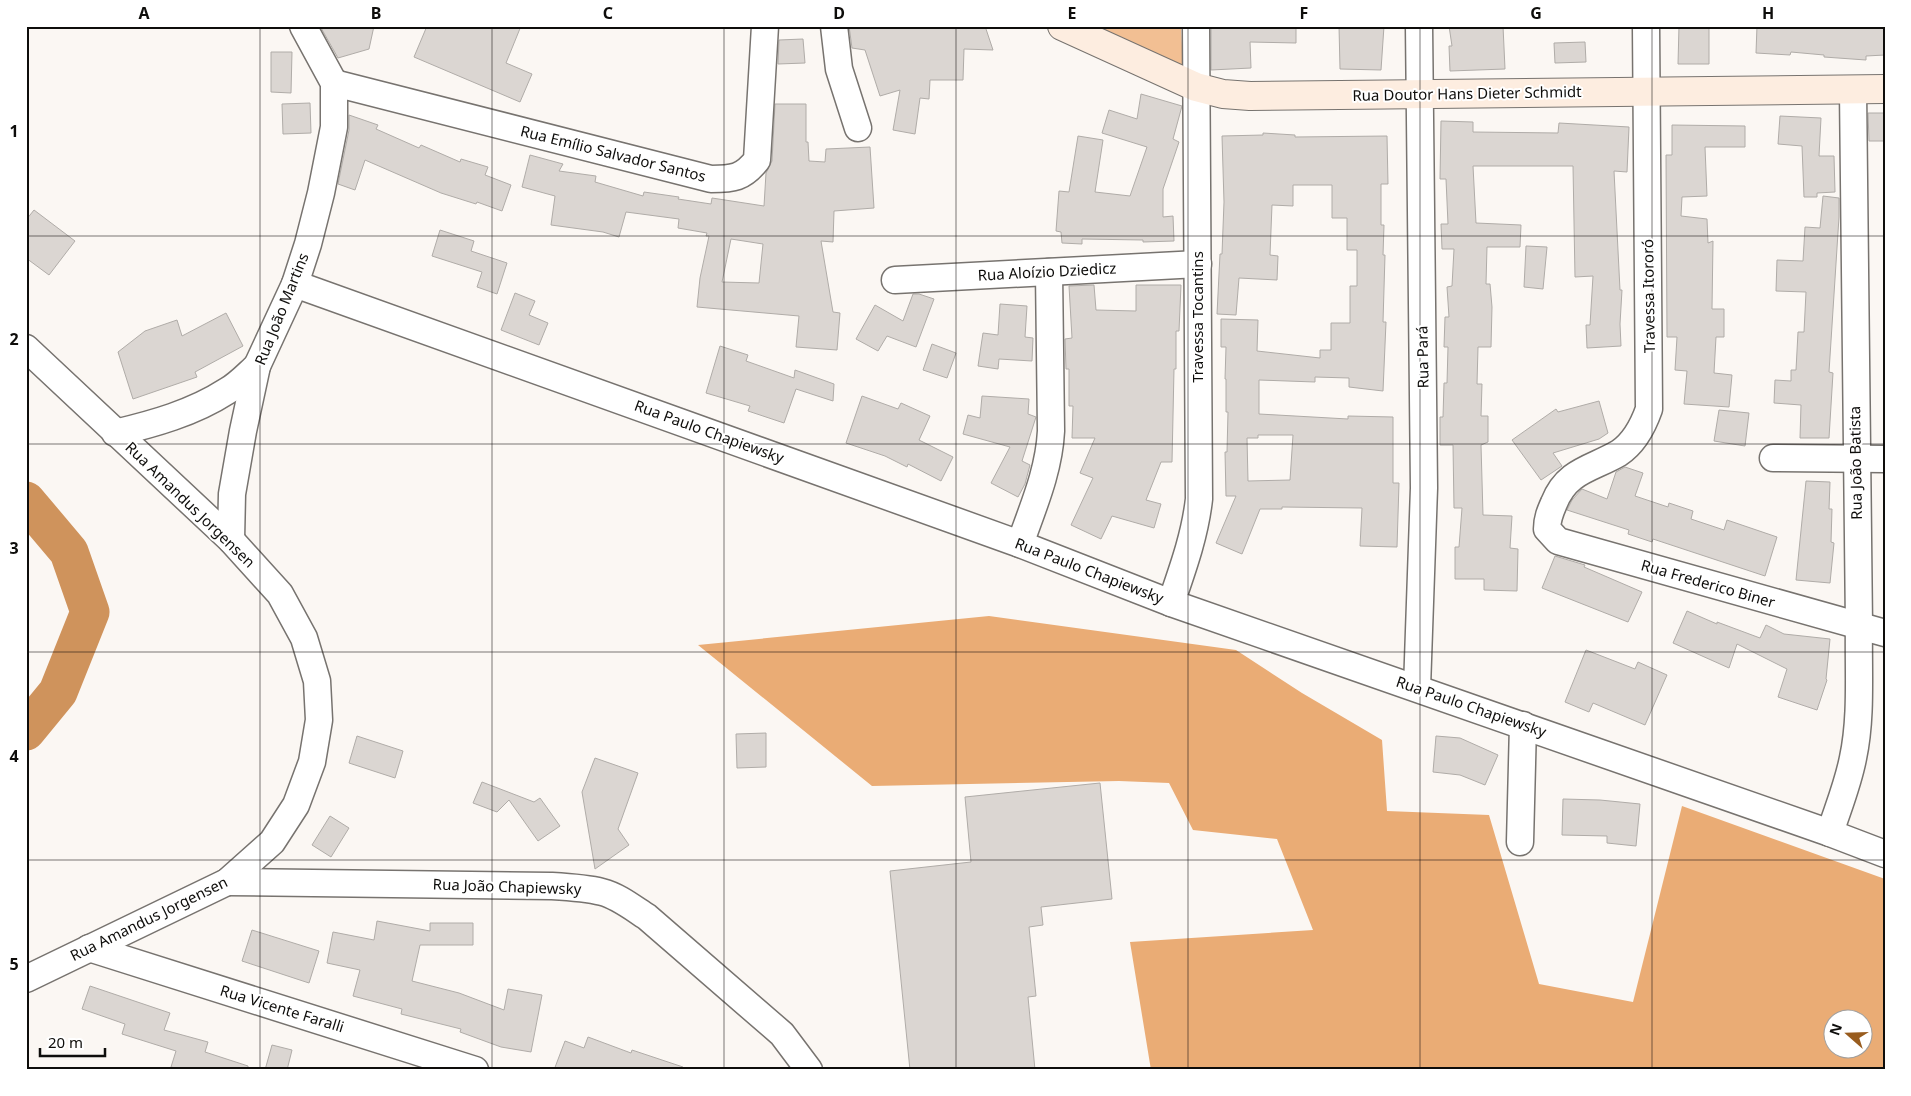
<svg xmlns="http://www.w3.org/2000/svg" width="1911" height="1096" font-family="'Noto Sans',sans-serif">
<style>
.green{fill:#f2bf93}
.forest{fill:#eaac75;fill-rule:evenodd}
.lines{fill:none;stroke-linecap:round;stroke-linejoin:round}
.river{stroke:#cf935c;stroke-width:39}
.building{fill:#dbd6d2;stroke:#b0aca8;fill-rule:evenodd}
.street-casing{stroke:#77736f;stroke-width:29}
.secondary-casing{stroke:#77736f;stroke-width:30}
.street{stroke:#fff;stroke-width:26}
.secondary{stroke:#fdede0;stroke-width:28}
.grid{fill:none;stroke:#0e0d0b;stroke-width:1;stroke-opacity:0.55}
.labels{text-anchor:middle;stroke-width:4;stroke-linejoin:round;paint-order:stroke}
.street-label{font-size:15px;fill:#0e0d0b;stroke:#fff}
.neatline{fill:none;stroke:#0e0d0b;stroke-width:2}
.grid-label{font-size:16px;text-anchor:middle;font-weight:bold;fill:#0e0d0b}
</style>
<rect width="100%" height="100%" fill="#fbf7f3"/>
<polygon class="green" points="1095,26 1181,26 1183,66"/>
<path class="forest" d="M 989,616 L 1236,650 L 1302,693 L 1382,740 L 1387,811 L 1489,815 L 1539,984 L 1633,1002 L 1682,806 L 1885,879 L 1885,1070 L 1151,1070 L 1130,942 L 1313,930 L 1277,839 L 1193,830 L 1169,783 L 1119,781 L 872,786 L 698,645 ZM 1834,1018 L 1864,1018 L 1864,1048 L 1834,1048 Z"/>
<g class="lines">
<polyline class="river" points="26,501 69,552 90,612 58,692 26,731"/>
</g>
<g class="building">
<polygon points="320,26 374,26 369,49 338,58"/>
<polygon points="427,26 521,26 506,63 532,74 520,102 414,57"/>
<polygon points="849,26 985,26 993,50 964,49 963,80 930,80 929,99 920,98 915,134 893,130 900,90 880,96 865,50 852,48"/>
<polygon points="1211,26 1296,26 1296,43 1250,42 1251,68 1211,70"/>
<polygon points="1339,26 1384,26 1381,70 1340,69"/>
<polygon points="1449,26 1503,26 1505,69 1450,71 1449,46 1452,46"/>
<polygon points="1679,26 1709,26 1709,64 1678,64"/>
<polygon points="1757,26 1885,26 1885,55 1866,56 1866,60 1824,57 1824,55 1791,52 1790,55 1756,53"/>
<polygon points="803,39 805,63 778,64 779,40"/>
<polygon points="1585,42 1586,62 1555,63 1554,43"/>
<polygon points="271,52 292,52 291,93 271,92"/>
<polygon points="1141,94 1182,106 1173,139 1179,142 1163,189 1163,217 1173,216 1174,241 1143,242 1143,240 1082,239 1082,244 1062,243 1061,232 1056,231 1059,191 1069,192 1078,136 1103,140 1095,192 1130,196 1147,147 1102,133 1109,110 1137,119"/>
<polygon points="310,103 311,133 283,134 282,104"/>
<path d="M 775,104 L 806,104 L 806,142 L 808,142 L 809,161 L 825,162 L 826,149 L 870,147 L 874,208 L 834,211 L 833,242 L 821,241 L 833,312 L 840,313 L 837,350 L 796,347 L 799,316 L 697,307 L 700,278 L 709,236 L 706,236 L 707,233 L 678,228 L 679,219 L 626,212 L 619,237 L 603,232 L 551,225 L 555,196 L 522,187 L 530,155 L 563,164 L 559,171 L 596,176 L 595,182 L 643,196 L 644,192 L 679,197 L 678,199 L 711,204 L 712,198 L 764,206 L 766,173 L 772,161 ZM 731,239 L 763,244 L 759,283 L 722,282 Z"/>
<polygon points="1868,113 1885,113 1885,141 1869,141"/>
<polygon points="349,115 378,125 376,129 419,148 421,145 460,162 461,159 488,167 485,175 511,185 502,211 477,202 476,204 441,193 365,160 355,190 338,184 349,130"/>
<polygon points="1780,116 1821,118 1819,156 1834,156 1835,192 1817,193 1817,197 1804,197 1802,146 1778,144"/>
<polygon points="1441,121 1473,122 1473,132 1558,133 1559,123 1629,127 1627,172 1614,171 1620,290 1622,290 1620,324 1621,346 1587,348 1586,325 1590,325 1593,276 1575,277 1573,166 1473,166 1476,223 1521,225 1520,247 1487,247 1486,284 1490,284 1492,307 1491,347 1478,347 1477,384 1482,384 1481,416 1488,416 1488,442 1481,445 1483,515 1512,516 1510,548 1518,549 1517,591 1484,590 1484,579 1455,579 1455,547 1459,547 1462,508 1454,508 1453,445 1440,445 1440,417 1443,417 1444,383 1447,383 1448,347 1444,347 1445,317 1449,317 1447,287 1452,286 1454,249 1442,249 1441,224 1448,224 1446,179 1440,179"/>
<polygon points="1672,125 1745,126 1745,147 1705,147 1707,196 1682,197 1681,216 1707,219 1708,243 1713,241 1712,309 1724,309 1724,337 1716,337 1714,373 1732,375 1729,407 1684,404 1687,371 1675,370 1677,337 1667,337 1666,155 1672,155"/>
<path d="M 1263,133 L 1295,135 L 1295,137 L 1387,136 L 1388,184 L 1381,184 L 1381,225 L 1384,225 L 1383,255 L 1385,255 L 1383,322 L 1386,322 L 1383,391 L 1349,387 L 1349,378 L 1315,377 L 1315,382 L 1259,380 L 1259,414 L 1348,419 L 1348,416 L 1393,417 L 1393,483 L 1399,483 L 1397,547 L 1360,546 L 1362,508 L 1282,507 L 1282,509 L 1260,509 L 1242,554 L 1216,543 L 1236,496 L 1226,496 L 1225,452 L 1227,452 L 1228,412 L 1226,412 L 1226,379 L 1225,379 L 1226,347 L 1221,347 L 1221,319 L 1258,320 L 1257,351 L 1320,358 L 1320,350 L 1331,350 L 1331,323 L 1350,323 L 1350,286 L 1357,286 L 1357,250 L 1347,250 L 1347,218 L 1332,218 L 1332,185 L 1293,185 L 1293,206 L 1272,205 L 1270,255 L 1278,256 L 1277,280 L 1239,278 L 1236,315 L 1217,314 L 1220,254 L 1222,254 L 1224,202 L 1222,136 L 1263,135 ZM 1258,435 L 1293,435 L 1290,480 L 1248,481 L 1247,438 L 1258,438 Z"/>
<polygon points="1823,196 1839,198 1839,217 1829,372 1833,373 1829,438 1800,438 1801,405 1774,403 1775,380 1791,381 1791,370 1796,370 1798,332 1804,332 1806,292 1776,291 1777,260 1803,261 1805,227 1820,228"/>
<polygon points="34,210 75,241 49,275 26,258 26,220"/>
<polygon points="440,230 474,241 471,251 507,263 497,294 477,287 482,272 432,256"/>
<polygon points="1526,246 1547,247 1543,289 1524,287"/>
<polygon points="1094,285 1096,310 1136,311 1136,285 1181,285 1179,331 1176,331 1176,369 1174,369 1172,462 1161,462 1146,500 1161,504 1154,528 1112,516 1101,539 1071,525 1093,478 1080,473 1095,438 1072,438 1073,406 1069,406 1069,369 1066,369 1065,339 1072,338 1069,286"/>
<polygon points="515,293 535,301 529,315 548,323 539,345 501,330"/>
<polygon points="913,294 919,294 934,299 916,347 887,336 878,351 856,339 875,305 903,321"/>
<polygon points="1000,304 1027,306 1025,337 1033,338 1032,361 999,359 998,369 978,366 983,333 998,335"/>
<polygon points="226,313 243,346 195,372 197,377 133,399 118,352 145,331 177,320 182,336"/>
<polygon points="932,344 956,353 947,378 923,370"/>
<polygon points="720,346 748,355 746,361 794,378 795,370 834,384 833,401 796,389 784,423 748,411 750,406 706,393"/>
<polygon points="862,396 898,409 901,403 930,416 919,440 953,457 941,481 908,464 907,467 885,456 846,443"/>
<polygon points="982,396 1029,399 1028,414 1036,417 1022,461 1030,465 1025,484 1018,497 991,483 1010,447 963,434 968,415 980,418"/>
<polygon points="1599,401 1608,433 1599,439 1553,453 1562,466 1541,480 1512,440 1556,409 1558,412"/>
<polygon points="1719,410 1749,413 1745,446 1714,441"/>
<polygon points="1625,467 1643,473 1635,496 1668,507 1669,503 1693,511 1691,519 1724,530 1727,520 1777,537 1765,576 1653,539 1652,542 1628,534 1629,530 1567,510 1572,500 1582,489 1607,499 1616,472"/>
<polygon points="1806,481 1830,482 1829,509 1832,509 1831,542 1834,543 1830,583 1796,580"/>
<polygon points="1555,556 1585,565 1584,567 1642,592 1628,622 1542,588"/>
<polygon points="1687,611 1717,624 1717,622 1760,638 1766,625 1784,634 1830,639 1826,679 1827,680 1817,710 1778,697 1787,669 1737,644 1729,668 1673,643"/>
<polygon points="1586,650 1635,669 1638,662 1667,675 1645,725 1593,703 1589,712 1565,702"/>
<polygon points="766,733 766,767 737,768 736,734"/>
<polygon points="357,736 403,751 395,778 349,763"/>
<polygon points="1436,736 1460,738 1498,755 1485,785 1460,775 1433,772"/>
<polygon points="595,758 638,773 618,829 629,845 595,869 582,792"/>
<polygon points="482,782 534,802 540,798 560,826 538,841 509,800 497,812 473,803"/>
<polygon points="1100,783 1112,899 1041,907 1043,925 1029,927 1036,996 1028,997 1035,1070 910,1070 890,871 971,862 965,797"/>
<polygon points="1563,799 1600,800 1640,804 1636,846 1607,843 1607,836 1562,835"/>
<polygon points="330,816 349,828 331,857 312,845"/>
<polygon points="377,921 430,931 430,923 473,923 473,945 420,945 412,981 459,993 504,1010 508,989 542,995 531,1052 501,1047 460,1032 461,1029 401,1014 402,1009 353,996 360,970 327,963 333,932 374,940"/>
<polygon points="252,930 319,951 309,983 242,961"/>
<polygon points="90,986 170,1013 164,1030 208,1042 205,1052 248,1066 248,1070 183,1070 171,1067 176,1051 122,1034 125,1024 82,1009"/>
<polygon points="588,1037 631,1053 632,1050 683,1067 682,1070 554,1070 565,1041 584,1048"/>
<polygon points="272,1045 292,1050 287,1070 265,1070"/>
</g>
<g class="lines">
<defs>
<g id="street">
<polyline points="834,26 839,69 858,128"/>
<path d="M 1646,26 L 1649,409 C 1643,426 1634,443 1619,453 C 1592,469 1567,470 1554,503 C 1550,512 1547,519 1547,529 L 1558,541 L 1885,633"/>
<path d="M 334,83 L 711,179 C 733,179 743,178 757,160 L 765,26"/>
<polyline points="895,280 1198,264"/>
<polyline points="295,284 1020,544 1171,603 1830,833 1885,854"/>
<polyline points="26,348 231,540 280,594 304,638 317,681 319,720 312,762 296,805 272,842 227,882 26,979"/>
<path d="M 115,433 C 153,424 193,413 227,391 C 238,385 248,374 257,366"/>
<polyline points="1773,458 1885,459"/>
<polyline points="231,540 232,494 243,431 257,366 295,284 308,244 321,193 334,127 334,83 303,26"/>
<path d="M 1020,544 C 1033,507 1049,471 1051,431 L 1049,272"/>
<path d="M 1171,603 C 1183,568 1195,535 1199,499 L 1196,26"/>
<polyline points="1417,688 1424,488 1419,26"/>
<path d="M 1830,833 C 1838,808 1848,784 1853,758 C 1862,716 1858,670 1859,627 L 1853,90"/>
<polyline points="1520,842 1523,725"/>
<path d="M 227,882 L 551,886 C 568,887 586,888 602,892 C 618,896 633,908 647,917 L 782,1034 L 809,1070"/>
<polyline points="89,948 475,1070"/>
</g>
<polyline id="secondary" points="1062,26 1196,87 1223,94 1250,96 1885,89"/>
</defs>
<use href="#street" class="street-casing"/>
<use href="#secondary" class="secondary-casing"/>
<use href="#street" class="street"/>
<use href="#secondary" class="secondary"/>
</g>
<path class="grid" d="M 260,26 L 260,1070M 492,26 L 492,1070M 724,26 L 724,1070M 956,26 L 956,1070M 1188,26 L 1188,1070M 1420,26 L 1420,1070M 1652,26 L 1652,1070M 26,236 L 1885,236M 26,444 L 1885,444M 26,652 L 1885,652M 26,860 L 1885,860"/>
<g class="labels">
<g class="street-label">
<text transform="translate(1467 94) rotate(-1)" y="5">Rua Doutor Hans Dieter Schmidt</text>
<text transform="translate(613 154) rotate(14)" y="5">Rua Emílio Salvador Santos</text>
<text transform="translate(1047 272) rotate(-3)" y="5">Rua Aloízio Dziedicz</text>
<text transform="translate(1649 296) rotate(-91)" y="5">Travessa Itororó</text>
<text transform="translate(282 309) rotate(-68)" y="5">Rua João Martins</text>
<text transform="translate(1198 317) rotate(-90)" y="5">Travessa Tocantins</text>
<text transform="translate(1423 357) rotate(-91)" y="5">Rua Pará</text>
<text transform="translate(709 432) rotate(20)" y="5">Rua Paulo Chapiewsky</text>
<text transform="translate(1856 463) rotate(-91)" y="5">Rua João Batista</text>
<text transform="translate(190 505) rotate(44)" y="5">Rua Amandus Jorgensen</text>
<text transform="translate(1089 571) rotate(21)" y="5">Rua Paulo Chapiewsky</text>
<text transform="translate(1708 584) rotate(16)" y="5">Rua Frederico Biner</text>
<text transform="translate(1471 707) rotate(19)" y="5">Rua Paulo Chapiewsky</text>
<text transform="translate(507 887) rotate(2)" y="5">Rua João Chapiewsky</text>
<text transform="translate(149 919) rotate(-26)" y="5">Rua Amandus Jorgensen</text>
<text transform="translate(282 1009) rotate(17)" y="5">Rua Vicente Faralli</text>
</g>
</g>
<rect width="1911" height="1096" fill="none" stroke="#ffffff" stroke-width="55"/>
<g transform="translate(1848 1034) rotate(290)"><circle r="24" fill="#ffffff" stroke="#9f9e9d"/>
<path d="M0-4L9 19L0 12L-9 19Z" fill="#985c1e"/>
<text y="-8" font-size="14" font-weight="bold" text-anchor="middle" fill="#0e0d0b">N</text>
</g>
<path d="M40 1048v8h65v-8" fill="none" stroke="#0e0d0b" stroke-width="2.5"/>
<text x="48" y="1048" font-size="15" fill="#0e0d0b" stroke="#ffffff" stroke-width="4" paint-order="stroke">20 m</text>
<rect x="28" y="28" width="1856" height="1040" class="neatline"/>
<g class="grid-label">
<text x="144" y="19">A</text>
<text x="376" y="19">B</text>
<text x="608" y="19">C</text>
<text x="839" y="19">D</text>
<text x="1072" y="19">E</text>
<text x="1304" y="19">F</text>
<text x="1536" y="19">G</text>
<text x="1768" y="19">H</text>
<text x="14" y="137">1</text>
<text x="14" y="345">2</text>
<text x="14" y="554">3</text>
<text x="14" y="762">4</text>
<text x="14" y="970">5</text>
</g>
</svg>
